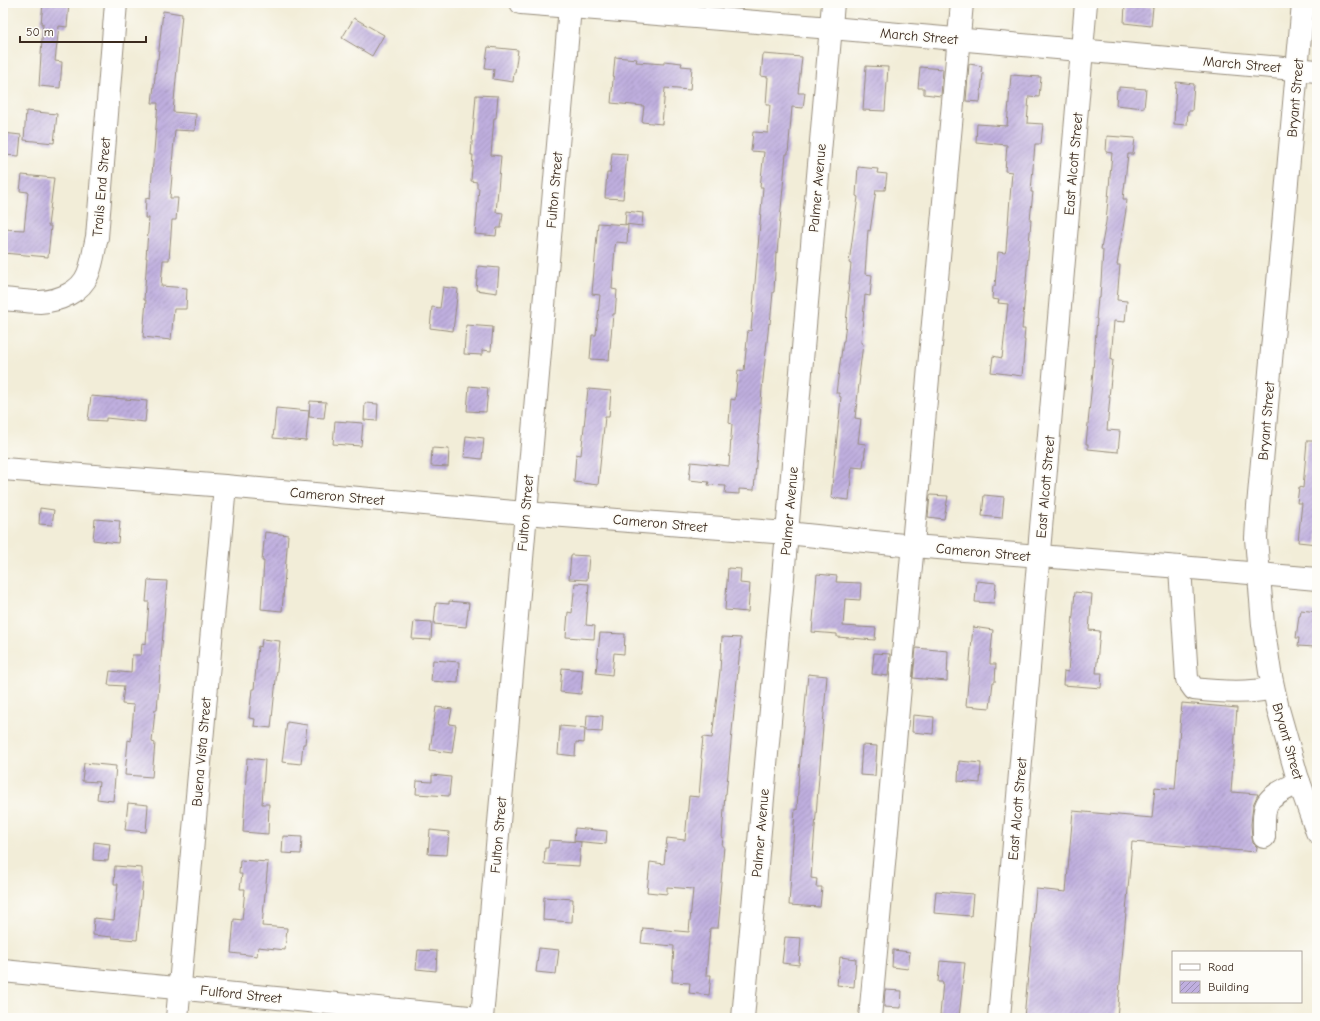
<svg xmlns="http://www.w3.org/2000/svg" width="1320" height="1021" font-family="'Comic Neue',sans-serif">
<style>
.building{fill:url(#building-hatch)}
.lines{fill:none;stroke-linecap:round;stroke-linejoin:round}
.minor-casing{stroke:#968c7b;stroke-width:24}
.minor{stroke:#fff;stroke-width:22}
.labels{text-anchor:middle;stroke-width:3.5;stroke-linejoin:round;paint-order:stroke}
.street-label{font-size:14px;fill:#3b2a1e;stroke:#fdfcf7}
</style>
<defs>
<pattern id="building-hatch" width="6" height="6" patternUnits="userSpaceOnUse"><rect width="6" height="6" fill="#bfafdf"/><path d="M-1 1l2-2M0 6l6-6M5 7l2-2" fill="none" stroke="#9c8fb4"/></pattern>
</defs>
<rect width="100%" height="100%" fill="#fdfcf7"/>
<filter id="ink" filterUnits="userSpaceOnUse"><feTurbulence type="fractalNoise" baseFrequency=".025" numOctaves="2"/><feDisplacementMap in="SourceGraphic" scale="8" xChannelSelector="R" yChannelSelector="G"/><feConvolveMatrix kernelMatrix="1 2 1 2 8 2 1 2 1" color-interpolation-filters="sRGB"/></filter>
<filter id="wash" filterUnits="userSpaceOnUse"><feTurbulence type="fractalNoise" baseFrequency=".012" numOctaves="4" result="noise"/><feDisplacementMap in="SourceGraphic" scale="16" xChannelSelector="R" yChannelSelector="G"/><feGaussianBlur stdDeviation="0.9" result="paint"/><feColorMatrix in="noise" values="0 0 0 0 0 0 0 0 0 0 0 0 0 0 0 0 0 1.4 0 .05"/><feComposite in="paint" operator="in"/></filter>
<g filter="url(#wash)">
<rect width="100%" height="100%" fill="#f2edd8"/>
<g id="blocks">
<g class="building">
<polygon points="43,3 69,3 67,27 59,26 55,61 62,62 60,88 39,86 43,24 41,24"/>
<polygon points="1125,4 1153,7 1151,26 1124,23"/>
<polygon points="163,11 182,14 173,112 196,114 195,131 175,130 171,175 172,176 170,198 178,198 176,220 172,220 169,260 163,260 161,286 187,288 186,309 174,309 171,340 143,337 146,300 144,300 147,258 146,258 149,218 145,218 146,198 150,199 158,103 152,103 157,59 158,59"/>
<polygon points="354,18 384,35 372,56 342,38"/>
<polygon points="488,47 518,50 515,72 514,72 513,82 493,79 494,69 485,68"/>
<polygon points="763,54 802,57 798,93 805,93 803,108 792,107 788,154 786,154 777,253 776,252 774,292 773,292 770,324 769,323 762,389 754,490 739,489 739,494 725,493 726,486 708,485 709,482 689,480 691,462 729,466 732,424 729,423 731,399 735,400 738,370 744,371 748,330 751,331 763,187 760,187 764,152 751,151 753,132 768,133 770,105 766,105 768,77 761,76"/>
<polygon points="615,57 637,59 636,62 664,64 664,61 682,63 681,66 692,67 690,90 665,88 662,124 642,122 644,106 611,103"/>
<polygon points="969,64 982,66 981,72 983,73 980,102 966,101"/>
<polygon points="866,66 888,67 885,111 863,110"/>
<polygon points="920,67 943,69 941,96 924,94 924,88 918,88"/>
<polygon points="1011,75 1041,77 1039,97 1029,96 1027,123 1043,124 1041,144 1035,144 1031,192 1033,192 1030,220 1031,220 1022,329 1025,329 1024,340 1025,340 1022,376 991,372 993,356 1002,358 1008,304 998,303 999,300 992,299 993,286 995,286 998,252 1005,253 1006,250 1012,172 1005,171 1007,145 976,142 977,124 1007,126"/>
<polygon points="1176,82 1194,84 1192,111 1188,111 1187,125 1174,124"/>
<polygon points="1119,87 1146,89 1144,108 1116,105 1117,90 1119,90"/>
<polygon points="476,95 498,96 496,118 494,118 491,155 501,156 496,212 503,213 501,228 497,228 496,236 475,234 479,188 477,188 477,182 471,181 473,155 471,155"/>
<polygon points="26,111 57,114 54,143 24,140"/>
<polygon points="3,133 21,135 19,156 3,155"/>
<polygon points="1107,136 1135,138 1133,154 1128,154 1123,199 1127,199 1126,210 1117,265 1120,265 1117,300 1127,301 1125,322 1114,321 1111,360 1113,360 1109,397 1110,397 1107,430 1120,431 1118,452 1088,449 1088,444 1086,444 1092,383 1097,319 1096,319 1098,298 1100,298 1103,250 1101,249 1106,222 1112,153 1106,152"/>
<polygon points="612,153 627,154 623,199 605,198 607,173 610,173"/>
<polygon points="858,167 878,169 877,173 887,174 885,190 876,190 870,231 868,230 865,274 872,275 870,296 865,295 861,343 863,344 859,376 860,376 855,418 861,419 858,443 866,444 863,468 852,467 849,500 831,498 841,397 839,396 839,393 836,393 843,341 844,341 849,294 848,293 851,264 849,263 858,197 856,196"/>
<polygon points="22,175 54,178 48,226 51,226 48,257 3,253 3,229 24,230 28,192 20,191"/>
<polygon points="626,211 643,213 642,226 625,224"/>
<polygon points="598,223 628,225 627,243 616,242 615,247 612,289 617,290 615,314 613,314 609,360 590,359 592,335 596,335 600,295 592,294"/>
<polygon points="478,266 499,268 497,293 476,290"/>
<polygon points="443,287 458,289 453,331 430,328 432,307 440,308"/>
<polygon points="466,325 493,327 491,351 482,350 482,355 464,354"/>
<polygon points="469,386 488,388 486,412 467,411"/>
<polygon points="588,389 611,391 609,417 605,417 598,485 574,482 576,454 581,455"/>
<polygon points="91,396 147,401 145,422 106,418 106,421 88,420"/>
<polygon points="310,401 326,402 324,418 309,417"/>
<polygon points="365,403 378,404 377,421 364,420"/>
<polygon points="276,408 309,411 306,441 273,438"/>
<polygon points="335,421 363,423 361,446 333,444"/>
<polygon points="466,436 484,438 482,459 464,457"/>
<polygon points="1307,441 1317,441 1317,544 1298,542 1302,503 1297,503 1299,487 1303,488"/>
<polygon points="432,448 449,449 448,467 431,466"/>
<polygon points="930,495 948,496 944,519 928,517"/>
<polygon points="984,495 1004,497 1002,518 982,516"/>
<polygon points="40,508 54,510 52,525 39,524"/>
<polygon points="95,519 120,521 118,543 93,540"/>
<polygon points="265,532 288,535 282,611 261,609 264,561 262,561"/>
<polygon points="571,555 589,556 587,580 569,579"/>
<polygon points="728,568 741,569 740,583 750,584 748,612 725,610"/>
<polygon points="817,574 837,576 836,582 861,583 860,600 845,599 843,626 876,628 875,640 837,637 837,634 812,632"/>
<polygon points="148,580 167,581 157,710 155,710 152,742 155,743 152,777 125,775 128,740 131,741 134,705 122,704 124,686 108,685 110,671 131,673 132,655 141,655 142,643 146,644 149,602 146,602"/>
<polygon points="977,581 996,583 994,603 975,602"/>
<polygon points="575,583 589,584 586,625 595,626 594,639 566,637 568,612 572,613"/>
<polygon points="1075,592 1092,594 1089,630 1100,631 1096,673 1102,673 1101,688 1063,685 1064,671 1068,672"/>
<polygon points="449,601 469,603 466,627 434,624 436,603 449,604"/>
<polygon points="1301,610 1317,612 1317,640 1316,640 1315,647 1298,646 1299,638 1296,638 1299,616 1300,616"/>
<polygon points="414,621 432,622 431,640 412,639"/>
<polygon points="973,627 993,630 990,661 990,664 996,664 995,682 993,682 990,708 966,706"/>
<polygon points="600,633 625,634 624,654 614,653 612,675 596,673"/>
<polygon points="722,637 741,638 726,794 725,794 722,838 723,838 722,846 724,846 719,906 720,907 718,928 710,928 706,975 711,975 709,995 689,993 690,983 672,982 674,946 641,943 643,928 689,932 693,889 667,887 667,894 647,892 650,862 664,864 667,838 685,840 689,796 699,797 702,759 701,758 703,737 712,738 720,671"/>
<polygon points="262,639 280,641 271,728 254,726 255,719 249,718 252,689 254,689 258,646 261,647"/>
<polygon points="916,648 948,651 947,681 913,678"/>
<polygon points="874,653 890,654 888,676 872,674"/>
<polygon points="433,660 459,662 458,683 431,681"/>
<polygon points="562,668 583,670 581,694 560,692"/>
<polygon points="808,674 827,676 811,878 817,879 816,887 822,887 820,907 789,905 795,809 797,810 799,771"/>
<polygon points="1182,703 1237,708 1231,792 1258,794 1253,805 1251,824 1252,838 1253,843 1257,847 1256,852 1132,842 1117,1018 1024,1018 1036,889 1066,892 1073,811 1152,818 1155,787 1175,789"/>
<polygon points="436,707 452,709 449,724 456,725 452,753 430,750"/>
<polygon points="587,715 603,716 602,732 586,731"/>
<polygon points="913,715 934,717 933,734 912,732"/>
<polygon points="287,722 307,725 305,744 303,744 301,764 282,762"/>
<polygon points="560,726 585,728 584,743 576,742 575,756 558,754"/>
<polygon points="862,745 877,746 875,776 860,775"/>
<polygon points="247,758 265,760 262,804 269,804 268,834 243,832"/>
<polygon points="959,761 981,763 980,783 958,781"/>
<polygon points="84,763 116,766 113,801 97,799 99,782 82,781"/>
<polygon points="432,775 451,777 449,796 416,794 417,781 432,782"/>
<polygon points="128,803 148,805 146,832 125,830"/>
<polygon points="575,828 607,831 606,844 574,841"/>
<polygon points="430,830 449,832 447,855 428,854"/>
<polygon points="283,836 302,837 301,854 282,853"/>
<polygon points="549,840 581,842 579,866 544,864 545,848 548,848"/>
<polygon points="94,842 110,844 108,861 93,860"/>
<polygon points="240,860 268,862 262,926 287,928 285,950 258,947 257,956 231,953 234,919 242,920 245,889 240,889 242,874 239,874"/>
<polygon points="115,866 142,868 142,878 143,878 137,940 112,938 112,937 93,935 94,918 114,920 118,884 114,884"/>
<polygon points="936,891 973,894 971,916 934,913"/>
<polygon points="544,897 573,899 572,922 543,920"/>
<polygon points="785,937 801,938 799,965 782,963"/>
<polygon points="539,948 559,950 556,974 536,972"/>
<polygon points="418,950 437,951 436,971 416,969"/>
<polygon points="893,950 910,952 908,969 892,967"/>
<polygon points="840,957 856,959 854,987 837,985"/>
<polygon points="940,961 965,963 959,1017 940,1015 943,982 938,982"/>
<polygon points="885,990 902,991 901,1008 884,1007"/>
</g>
</g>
</g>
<g filter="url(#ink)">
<use href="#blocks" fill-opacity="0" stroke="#968c7b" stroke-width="1"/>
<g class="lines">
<defs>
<g id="minor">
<polyline points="521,3 831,28 1317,71"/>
<polyline points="1303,3 1258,506 1256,538 1263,625 1270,672 1278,709 1297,776 1317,832"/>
<path d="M 3,299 C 15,300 28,302 40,302 C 59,301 81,292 88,274 C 93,262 94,249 97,237 L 116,3"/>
<polyline points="3,469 225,486 525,513 787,533 913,546 1180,567 1317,579"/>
<path d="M 1180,567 L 1187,679 L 1194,689 C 1220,692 1248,694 1273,688"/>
<path d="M 1264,837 C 1263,798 1265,800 1299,782"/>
<polyline points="3,971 479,1018"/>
<polyline points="177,1018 225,486"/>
<polyline points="482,1018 570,7"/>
<polyline points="743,1018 787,533 833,3"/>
<polyline points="870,1018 962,3"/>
<polyline points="999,1018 1086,3"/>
</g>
</defs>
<use href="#minor" class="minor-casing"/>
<use href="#minor" class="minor"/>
</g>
</g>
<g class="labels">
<g class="street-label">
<text transform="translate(919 36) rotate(5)" y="5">March Street</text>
<text transform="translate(1242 64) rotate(5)" y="5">March Street</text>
<text transform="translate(1295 98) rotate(-85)" y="5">Bryant Street</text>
<text transform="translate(1073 164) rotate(-85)" y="5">East Alcott Street</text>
<text transform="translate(101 187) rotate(-85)" y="5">Trails End Street</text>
<text transform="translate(817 188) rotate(-85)" y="5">Palmer Avenue</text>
<text transform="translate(554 190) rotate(-85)" y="5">Fulton Street</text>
<text transform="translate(1266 421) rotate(-85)" y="5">Bryant Street</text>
<text transform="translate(1045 487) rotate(-85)" y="5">East Alcott Street</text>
<text transform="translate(337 496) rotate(5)" y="5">Cameron Street</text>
<text transform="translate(789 511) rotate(-85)" y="5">Palmer Avenue</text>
<text transform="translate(525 513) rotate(-85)" y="5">Fulton Street</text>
<text transform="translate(660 523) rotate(5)" y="5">Cameron Street</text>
<text transform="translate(983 552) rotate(5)" y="5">Cameron Street</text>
<text transform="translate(1288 741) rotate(74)" y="5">Bryant Street</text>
<text transform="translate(201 752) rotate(-85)" y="5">Buena Vista Street</text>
<text transform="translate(1017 809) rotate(-85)" y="5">East Alcott Street</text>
<text transform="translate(760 833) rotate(-85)" y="5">Palmer Avenue</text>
<text transform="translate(498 835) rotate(-85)" y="5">Fulton Street</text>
<text transform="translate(241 994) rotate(6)" y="5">Fulford Street</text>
</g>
</g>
<rect width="1320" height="1021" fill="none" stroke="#fdfcf7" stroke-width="16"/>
<rect x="1172" y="951" width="130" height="52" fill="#fdfcf7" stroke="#afa8a0"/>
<rect x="1180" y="964" width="20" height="6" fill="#ffffff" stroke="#afa8a0"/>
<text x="1208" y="971" font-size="12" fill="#3b2a1e">Road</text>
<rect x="1180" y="981" width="20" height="12" fill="url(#building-hatch)" stroke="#afa8a0"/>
<text x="1208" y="991" font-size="12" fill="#3b2a1e">Building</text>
<path d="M20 36v6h126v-6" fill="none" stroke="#3b2a1e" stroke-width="2"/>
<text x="26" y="36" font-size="12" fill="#3b2a1e" stroke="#fdfcf7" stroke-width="3" paint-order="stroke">50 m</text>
</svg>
